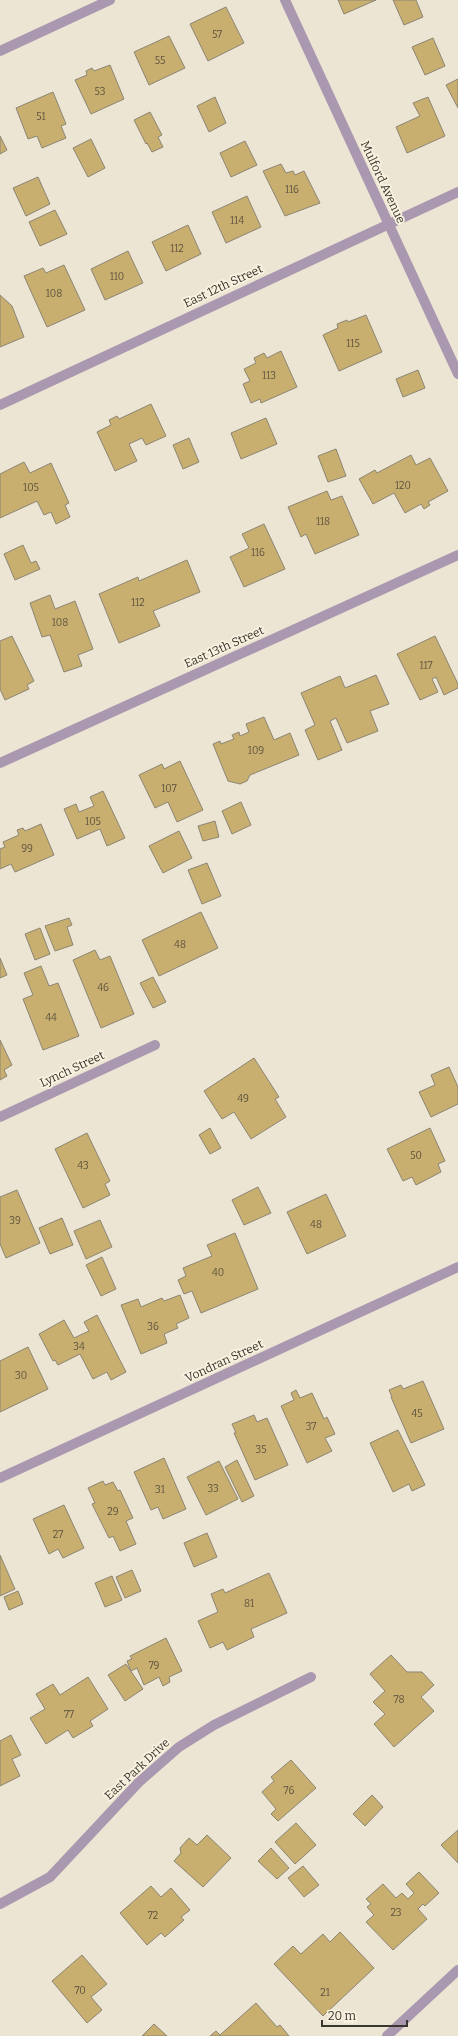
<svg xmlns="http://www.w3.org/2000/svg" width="458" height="2036" font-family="Bitter,serif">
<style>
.building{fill:#c9af6f;stroke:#8b8574}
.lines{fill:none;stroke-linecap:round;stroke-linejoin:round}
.minor{stroke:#aa98b0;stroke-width:10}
.labels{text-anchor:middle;stroke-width:3.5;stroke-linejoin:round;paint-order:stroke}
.number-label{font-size:10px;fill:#5d543f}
.street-label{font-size:12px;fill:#39362f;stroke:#faf2e0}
</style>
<rect width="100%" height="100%" fill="#ede5d3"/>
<g class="building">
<polygon points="338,0 376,0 344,14"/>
<polygon points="393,0 416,0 423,17 404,25"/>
<polygon points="226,7 244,43 208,61 190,24"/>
<polygon points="169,36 185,68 149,85 134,52"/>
<polygon points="433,38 445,66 425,75 412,47"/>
<polygon points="110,65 124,99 91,114 75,80 87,75 86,71 92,68 94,71"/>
<polygon points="458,79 458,108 446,85"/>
<polygon points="53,92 66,124 61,126 66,138 42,148 37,136 28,139 16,108"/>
<polygon points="215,97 226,123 209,132 197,106"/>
<polygon points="428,97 445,136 407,153 396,127 420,116 413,103"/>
<polygon points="150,112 162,135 158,137 163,147 152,152 147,143 146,144 134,120"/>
<polygon points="0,136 7,150 0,154"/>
<polygon points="91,139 105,168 88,177 73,148"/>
<polygon points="245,141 257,165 231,177 220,153"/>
<polygon points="281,164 286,173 293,171 295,175 304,171 320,203 285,216 263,171"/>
<polygon points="38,177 50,204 26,216 13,188"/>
<polygon points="247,196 261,227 226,243 212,212"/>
<polygon points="55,210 67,234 40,246 29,222"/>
<polygon points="188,225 201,254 166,271 152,242"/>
<polygon points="128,251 143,283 105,300 91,269"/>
<polygon points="64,265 85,310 47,327 24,276 43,268 46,273"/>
<polygon points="0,295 12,306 24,337 0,347"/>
<polygon points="366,315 382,352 339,371 323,335 338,328 337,324 347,320 348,322"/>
<polygon points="281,351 297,387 261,403 260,399 251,403 243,384 250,381 244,369 256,363 254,358 264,353 267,358"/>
<polygon points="418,370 425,388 403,397 396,379"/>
<polygon points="151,404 166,436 146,445 142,438 129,444 137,461 115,471 97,432 111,425 109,420 117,416 119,419"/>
<polygon points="266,418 277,444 241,459 231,433"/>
<polygon points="189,438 199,462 183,469 173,445"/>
<polygon points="336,449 346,476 328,482 318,456"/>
<polygon points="411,455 416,465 430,458 448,491 428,502 430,505 424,509 421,504 405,513 394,493 373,504 359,479 375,470 377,473"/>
<polygon points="24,462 30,473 51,463 69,503 65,505 70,517 56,524 51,512 44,515 37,501 0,518 0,474"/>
<polygon points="327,491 331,500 342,496 359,535 315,554 306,534 301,537 288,507"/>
<polygon points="264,524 285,569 244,587 230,557 249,548 242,534"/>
<polygon points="23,545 31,563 36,561 40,569 15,580 4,554"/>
<polygon points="187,560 200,592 153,611 160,626 119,643 99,594 138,577 139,581"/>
<polygon points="50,595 55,609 75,601 93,649 78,655 82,666 64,672 50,635 42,637 30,603"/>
<polygon points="12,636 34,681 27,685 29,689 5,700 0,689 0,641"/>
<polygon points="435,636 458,684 458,688 444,695 436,677 432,679 438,692 420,700 397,654"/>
<polygon points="376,675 389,704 370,711 378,731 347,743 336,718 330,721 342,750 318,760 305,730 315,725 301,693 340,676 345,688"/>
<polygon points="264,717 274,740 290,733 299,755 250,775 247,781 240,784 228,781 213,744 220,741 221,744 234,739 232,735 239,732 240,736 249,732 246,724"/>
<polygon points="180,761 203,810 177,822 168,802 155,808 139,775 162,764 164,769"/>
<polygon points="103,791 125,838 107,846 100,829 77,839 64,809 76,804 79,812 94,806 90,797"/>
<polygon points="241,802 251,825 232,834 222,811"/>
<polygon points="215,821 219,837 203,841 198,826"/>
<polygon points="41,824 54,855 15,872 11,864 0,869 0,849 5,847 3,842 19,835 17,830 23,828 25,831"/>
<polygon points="179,831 192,858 163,873 149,846"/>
<polygon points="207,863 221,896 202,904 188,870"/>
<polygon points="201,912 218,948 159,976 142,940"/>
<polygon points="69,918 72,925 67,927 73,945 55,951 45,926"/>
<polygon points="40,928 50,954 35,960 25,934"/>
<polygon points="95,950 100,960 110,956 134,1014 101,1028 73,960"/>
<polygon points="0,958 7,975 0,978"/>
<polygon points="41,966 49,986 58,983 79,1036 43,1050 23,999 33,995 24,973"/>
<polygon points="153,977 166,1002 153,1008 140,983"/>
<polygon points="0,1040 12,1065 4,1070 7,1076 0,1080"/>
<polygon points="254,1058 279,1097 275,1099 286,1117 251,1139 234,1112 222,1119 204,1091"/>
<polygon points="449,1067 458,1087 458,1104 431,1117 419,1092 435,1085 431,1075"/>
<polygon points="210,1128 221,1148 210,1154 199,1135"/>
<polygon points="430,1128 445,1161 438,1164 441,1172 416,1185 412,1177 403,1181 387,1149"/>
<polygon points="87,1133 110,1181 105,1184 110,1195 83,1208 55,1149"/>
<polygon points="258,1187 271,1213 244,1225 232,1200"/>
<polygon points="17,1190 40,1243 6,1258 0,1244 0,1197"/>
<polygon points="326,1194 346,1236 307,1254 287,1212"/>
<polygon points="62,1218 73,1245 50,1254 39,1228"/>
<polygon points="100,1220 112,1247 86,1259 74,1231"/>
<polygon points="235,1233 258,1289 201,1313 192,1291 184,1294 178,1280 186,1276 183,1268 212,1256 207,1245"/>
<polygon points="102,1257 116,1289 101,1296 86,1265"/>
<polygon points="180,1295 189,1318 176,1324 178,1328 164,1334 167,1343 141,1354 121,1305 138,1299 141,1307 162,1298 164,1301"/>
<polygon points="97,1315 126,1372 111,1380 107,1372 93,1379 80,1354 58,1365 55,1360 53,1361 39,1334 64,1320 74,1338 89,1331 84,1322"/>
<polygon points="28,1347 48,1389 0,1412 0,1361"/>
<polygon points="423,1381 444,1429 411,1443 391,1397 392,1397 389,1390 401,1385 403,1389"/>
<polygon points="296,1390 300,1398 312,1393 324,1419 327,1417 335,1434 325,1438 332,1451 307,1463 281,1406 294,1400 291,1393"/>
<polygon points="254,1415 257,1422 267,1418 288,1465 255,1480 234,1433 236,1433 232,1424"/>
<polygon points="398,1430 425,1485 412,1491 409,1484 393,1492 370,1443"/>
<polygon points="164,1458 186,1509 163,1519 158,1507 151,1510 134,1472"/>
<polygon points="237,1460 254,1496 242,1502 225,1467"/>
<polygon points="219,1461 238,1499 206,1515 187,1477"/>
<polygon points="103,1481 105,1485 113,1482 118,1491 120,1490 133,1518 126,1521 136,1544 120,1551 113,1536 109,1538 92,1504 95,1503 88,1488"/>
<polygon points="64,1505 84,1548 63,1558 58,1549 49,1554 33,1519"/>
<polygon points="207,1533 217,1557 194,1567 184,1543"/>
<polygon points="0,1555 15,1589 0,1596"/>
<polygon points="132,1570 141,1591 125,1598 116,1577"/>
<polygon points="269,1573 287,1613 251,1629 254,1637 227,1650 223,1642 210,1648 198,1621 218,1612 211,1594 223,1589 225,1593"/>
<polygon points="112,1576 122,1600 105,1607 95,1583"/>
<polygon points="18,1591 23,1604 9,1610 4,1597"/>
<polygon points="166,1638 182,1671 169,1677 170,1682 163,1686 159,1677 144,1685 137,1668 131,1671 127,1661 132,1659 130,1656"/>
<polygon points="391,1655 407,1672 422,1672 434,1685 421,1697 434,1711 394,1747 374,1724 385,1714 373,1702 385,1691 370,1674"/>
<polygon points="126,1664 143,1689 125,1701 108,1675"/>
<polygon points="88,1677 108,1709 90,1721 93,1726 73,1738 68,1730 46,1744 30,1718 45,1709 36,1694 53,1684 60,1695"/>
<polygon points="11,1735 21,1755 12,1759 20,1776 0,1786 0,1741"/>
<polygon points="291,1760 316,1788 278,1821 271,1814 276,1809 262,1792 274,1781 271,1777"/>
<polygon points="372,1795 383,1807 365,1826 353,1814"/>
<polygon points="296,1823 316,1845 295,1864 275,1842"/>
<polygon points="458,1830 458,1863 441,1845"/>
<polygon points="207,1835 231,1858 203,1887 174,1861 181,1853 180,1848 189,1838 197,1845"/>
<polygon points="271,1848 289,1868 277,1879 258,1861"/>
<polygon points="303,1866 319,1885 304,1897 288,1878"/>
<polygon points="419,1872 439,1893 425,1906 423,1904 418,1909 427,1919 393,1950 366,1922 374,1915 367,1907 371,1904 366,1899 383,1884 396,1898 402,1893 408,1899 414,1893 406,1884"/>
<polygon points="151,1886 161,1897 171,1888 190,1910 181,1917 184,1920 165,1937 161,1933 147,1945 120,1913"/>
<polygon points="340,1932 374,1968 323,2016 274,1964 293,1946 301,1954 323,1934 330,1942"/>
<polygon points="82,1955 107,1984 91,1997 102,2010 87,2023 52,1981"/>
<polygon points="256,2003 277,2027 280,2025 289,2036 210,2036 216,2031 220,2035"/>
<polygon points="154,2024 167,2036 142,2036"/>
</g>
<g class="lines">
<g class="minor">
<polyline points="285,0 458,374"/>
<polyline points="0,51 110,0"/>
<polyline points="0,405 458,192"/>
<polyline points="0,763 458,555"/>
<polyline points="0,1117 155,1045"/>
<polyline points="0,1478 458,1267"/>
<polyline points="0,1904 50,1877 139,1782 179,1747 214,1725 311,1677"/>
<polyline points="387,2036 458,1970"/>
</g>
</g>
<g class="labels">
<g class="number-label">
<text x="217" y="38">57</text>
<text x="160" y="64">55</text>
<text x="100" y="95">53</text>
<text x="41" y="120">51</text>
<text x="292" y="193">116</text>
<text x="237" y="224">114</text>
<text x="177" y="252">112</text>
<text x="117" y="280">110</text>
<text x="54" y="297">108</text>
<text x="353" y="347">115</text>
<text x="269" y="379">113</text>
<text x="403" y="489">120</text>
<text x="31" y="491">105</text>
<text x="323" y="525">118</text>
<text x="258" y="556">116</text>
<text x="138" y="606">112</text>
<text x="60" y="626">108</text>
<text x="426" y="669">117</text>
<text x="256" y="754">109</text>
<text x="169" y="792">107</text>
<text x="93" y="825">105</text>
<text x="27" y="852">99</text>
<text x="180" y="948">48</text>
<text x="103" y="991">46</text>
<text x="51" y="1021">44</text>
<text x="243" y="1102">49</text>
<text x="416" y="1159">50</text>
<text x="83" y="1169">43</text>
<text x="15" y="1224">39</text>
<text x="316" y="1228">48</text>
<text x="218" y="1276">40</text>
<text x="153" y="1330">36</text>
<text x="79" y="1350">34</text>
<text x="21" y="1379">30</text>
<text x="417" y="1417">45</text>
<text x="311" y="1430">37</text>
<text x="261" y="1453">35</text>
<text x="213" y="1492">33</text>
<text x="160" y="1493">31</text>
<text x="113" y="1515">29</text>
<text x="58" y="1538">27</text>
<text x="249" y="1607">81</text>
<text x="154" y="1669">79</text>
<text x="399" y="1703">78</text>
<text x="69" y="1718">77</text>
<text x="289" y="1794">76</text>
<text x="396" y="1916">23</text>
<text x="153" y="1919">72</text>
<text x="80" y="1994">70</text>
<text x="325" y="1996">21</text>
</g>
<g class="street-label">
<text transform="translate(383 182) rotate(65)" y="4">Mulford Avenue</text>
<text transform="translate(223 286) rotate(-25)" y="4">East 12th Street</text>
<text transform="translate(224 647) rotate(-24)" y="4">East 13th Street</text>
<text transform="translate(72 1069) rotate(-25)" y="4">Lynch Street</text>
<text transform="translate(224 1361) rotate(-25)" y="4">Vondran Street</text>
<text transform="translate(137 1769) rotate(-43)" y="4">East Park Drive</text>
</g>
</g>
<path d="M322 2020v6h85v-6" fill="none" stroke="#39362f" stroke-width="2"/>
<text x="328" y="2020" font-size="12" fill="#39362f" stroke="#faf2e0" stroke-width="3" paint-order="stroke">20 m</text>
</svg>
